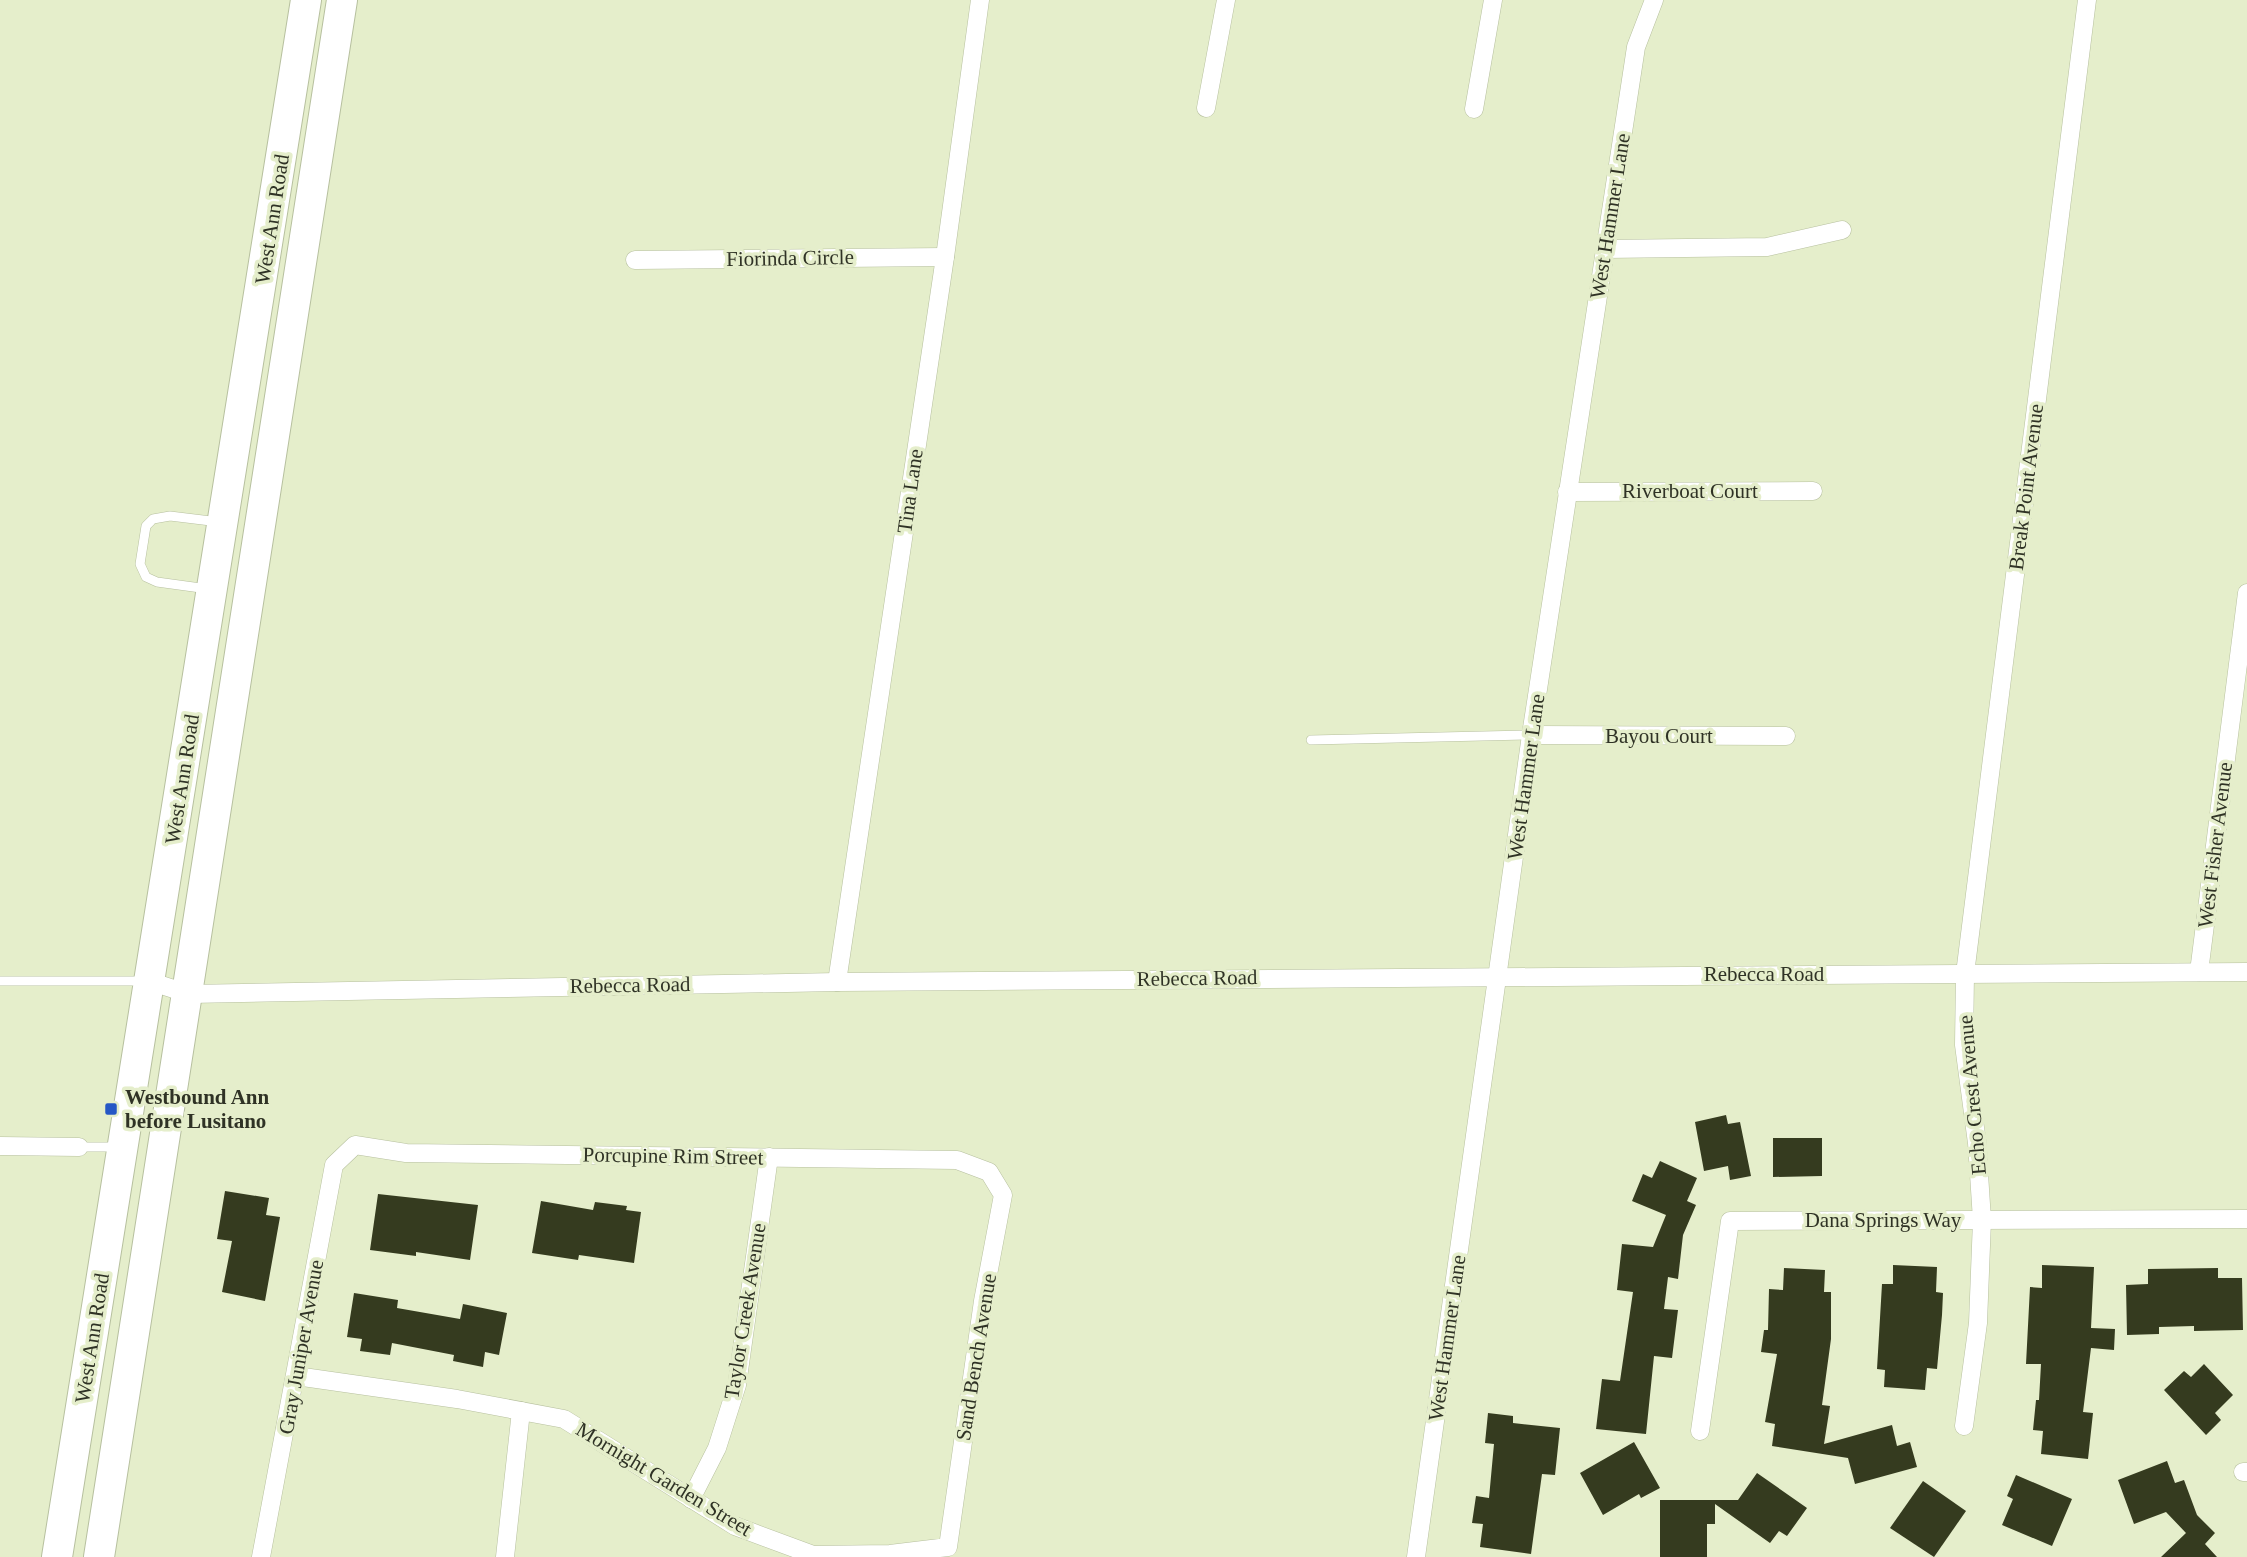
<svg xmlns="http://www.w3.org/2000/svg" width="2247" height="1557" font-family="'Times New Roman',serif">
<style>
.building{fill:#353b1f}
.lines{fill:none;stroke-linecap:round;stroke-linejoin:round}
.lane-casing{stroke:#b7c09f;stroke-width:10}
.street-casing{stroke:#b7c09f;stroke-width:19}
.primary-casing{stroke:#b7c09f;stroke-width:32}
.lane{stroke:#fff;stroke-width:9}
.street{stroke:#fff;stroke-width:18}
.primary{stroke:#fff;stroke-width:30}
.poi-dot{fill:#2557c5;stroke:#e5eecb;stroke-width:2.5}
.labels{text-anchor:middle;stroke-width:7;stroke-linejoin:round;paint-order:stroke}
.street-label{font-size:21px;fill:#2f3225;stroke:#e5eecb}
.poi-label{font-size:21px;font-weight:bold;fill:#2f3225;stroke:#e5eecb;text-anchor:start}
</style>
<rect width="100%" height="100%" fill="#e5eecb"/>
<g class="building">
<polygon points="1726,1115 1728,1124 1740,1122 1751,1176 1730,1180 1728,1166 1704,1171 1695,1122"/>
<polygon points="1773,1138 1822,1138 1822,1176 1773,1177"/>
<polygon points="1660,1161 1697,1178 1687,1201 1696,1205 1683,1235 1678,1279 1668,1277 1664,1309 1678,1310 1672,1358 1654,1356 1646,1434 1596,1429 1602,1379 1620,1381 1633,1292 1617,1290 1622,1244 1653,1247 1666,1215 1632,1201 1643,1174 1652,1178"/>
<polygon points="225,1191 269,1198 266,1215 280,1217 265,1301 222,1292 232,1241 217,1239"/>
<polygon points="378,1194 478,1205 470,1260 416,1252 416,1256 370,1250"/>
<polygon points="541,1201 593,1210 595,1202 627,1206 626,1210 641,1212 634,1263 579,1255 578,1260 532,1253"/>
<polygon points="1893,1265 1937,1267 1936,1292 1943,1293 1942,1315 1937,1369 1927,1368 1925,1390 1884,1387 1885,1370 1877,1369 1882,1284 1893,1284"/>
<polygon points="2042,1265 2094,1267 2091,1328 2115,1329 2114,1350 2091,1348 2083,1412 2093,1413 2088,1459 2041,1454 2043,1431 2033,1430 2036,1400 2039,1400 2041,1364 2026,1364 2030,1287 2042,1288"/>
<polygon points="1784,1268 1825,1270 1824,1292 1831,1292 1831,1339 1822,1405 1830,1406 1824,1444 1892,1425 1897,1446 1910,1442 1917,1467 1855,1484 1848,1458 1772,1446 1775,1424 1765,1422 1777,1354 1761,1352 1764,1330 1768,1330 1769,1289 1783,1290"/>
<polygon points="2218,1268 2218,1278 2242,1278 2243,1330 2194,1331 2194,1326 2159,1327 2159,1334 2127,1335 2126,1285 2148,1284 2148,1269"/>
<polygon points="354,1293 398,1300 397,1308 460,1319 463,1304 507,1313 499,1355 485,1352 483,1367 453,1361 454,1355 392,1343 390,1355 360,1351 362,1339 347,1337"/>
<polygon points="2204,1364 2233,1395 2215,1413 2221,1420 2206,1435 2164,1390 2184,1371 2191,1377"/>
<polygon points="1488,1413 1513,1416 1513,1423 1560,1428 1555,1475 1542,1474 1531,1554 1480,1547 1483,1524 1472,1523 1476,1496 1489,1498 1494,1444 1485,1443"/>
<polygon points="1634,1442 1660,1488 1641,1498 1639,1494 1603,1515 1580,1473"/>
<polygon points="2167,1461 2175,1483 2184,1480 2197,1515 2215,1533 2205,1544 2217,1557 2161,1557 2186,1533 2166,1512 2134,1524 2118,1480"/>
<polygon points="1757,1473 1807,1508 1787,1536 1779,1531 1770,1543 1715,1504 1715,1524 1707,1524 1707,1557 1660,1557 1660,1500 1738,1500"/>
<polygon points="2016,1475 2072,1499 2052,1546 2002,1525 2013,1499 2007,1496"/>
<polygon points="1923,1481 1966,1511 1934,1557 1890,1528"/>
</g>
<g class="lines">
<defs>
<g id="lane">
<polyline points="208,589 157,582 146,577 140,564 146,526 153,519 170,516 219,522"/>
<polyline points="1311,740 1531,735"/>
<polyline points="0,981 144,981"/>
<polyline points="79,1147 117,1147"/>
</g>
<g id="street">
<polyline points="1206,108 1226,0"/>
<polyline points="1474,109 1493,0"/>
<polyline points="1605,249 1767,247 1842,230"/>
<polyline points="635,260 945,257"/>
<polyline points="1567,492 1813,491"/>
<polyline points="1531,735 1786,736"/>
<polyline points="2199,972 2247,593"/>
<polyline points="149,981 189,994 837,982 2247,972"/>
<polyline points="837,982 945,257 980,0"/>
<polyline points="0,1146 79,1147"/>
<polyline points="1964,1426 1978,1323 1982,1220 1977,1143 1964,1045 1965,974 2087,0"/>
<polyline points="1700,1431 1730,1221 2247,1219"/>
<polyline points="2243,1472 2247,1472"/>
<polyline points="691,1499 717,1448 737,1385 769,1157"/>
<polyline points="261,1557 334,1165 355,1145 406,1153 957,1160 989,1172 1003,1195 983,1301 948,1547 890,1554 813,1555 735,1526 564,1419 457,1399 296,1376"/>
<polyline points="505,1557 521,1411"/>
<polyline points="1416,1557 1531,735 1636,47 1654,0"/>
</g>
<g id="primary">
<polyline points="57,1557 306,0"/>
<polyline points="99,1557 342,0"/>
</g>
</defs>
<use href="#lane" class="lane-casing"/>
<use href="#street" class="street-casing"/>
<use href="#primary" class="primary-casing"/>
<use href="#lane" class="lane"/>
<use href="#street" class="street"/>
<use href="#primary" class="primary"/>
</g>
<rect class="poi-dot" x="104" y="1102" width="14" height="14" rx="3.5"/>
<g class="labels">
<g class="street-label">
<text transform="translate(1610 216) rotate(-81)" y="7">West Hammer Lane</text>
<text transform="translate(272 219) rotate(-81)" y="7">West Ann Road</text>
<text transform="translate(790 258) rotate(-1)" y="7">Fiorinda Circle</text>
<text transform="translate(2026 487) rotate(-83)" y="7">Break Point Avenue</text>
<text transform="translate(910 491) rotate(-82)" y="7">Tina Lane</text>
<text x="1690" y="498">Riverboat Court</text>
<text x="1659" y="743">Bayou Court</text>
<text transform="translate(1526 777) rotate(-82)" y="7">West Hammer Lane</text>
<text transform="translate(182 779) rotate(-81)" y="7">West Ann Road</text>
<text transform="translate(2215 845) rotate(-83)" y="7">West Fisher Avenue</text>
<text x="1764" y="981">Rebecca Road</text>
<text transform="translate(1197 978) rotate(-1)" y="7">Rebecca Road</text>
<text transform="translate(630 985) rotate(-1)" y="7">Rebecca Road</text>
<text transform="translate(1972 1095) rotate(-95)" y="7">Echo Crest Avenue</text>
<text transform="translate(673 1156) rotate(1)" y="7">Porcupine Rim Street</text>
<text x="1883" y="1227">Dana Springs Way</text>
<text transform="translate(745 1311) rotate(-81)" y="7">Taylor Creek Avenue</text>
<text transform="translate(92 1338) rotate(-81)" y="7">West Ann Road</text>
<text transform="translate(1447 1338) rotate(-82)" y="7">West Hammer Lane</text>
<text transform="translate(301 1347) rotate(-80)" y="7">Gray Juniper Avenue</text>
<text transform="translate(976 1357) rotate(-81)" y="7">Sand Bench Avenue</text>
<text transform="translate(664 1479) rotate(31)" y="7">Mornight Garden Street</text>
</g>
<g class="poi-label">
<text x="125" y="1104">Westbound Ann<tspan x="125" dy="24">before Lusitano</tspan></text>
</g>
</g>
</svg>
